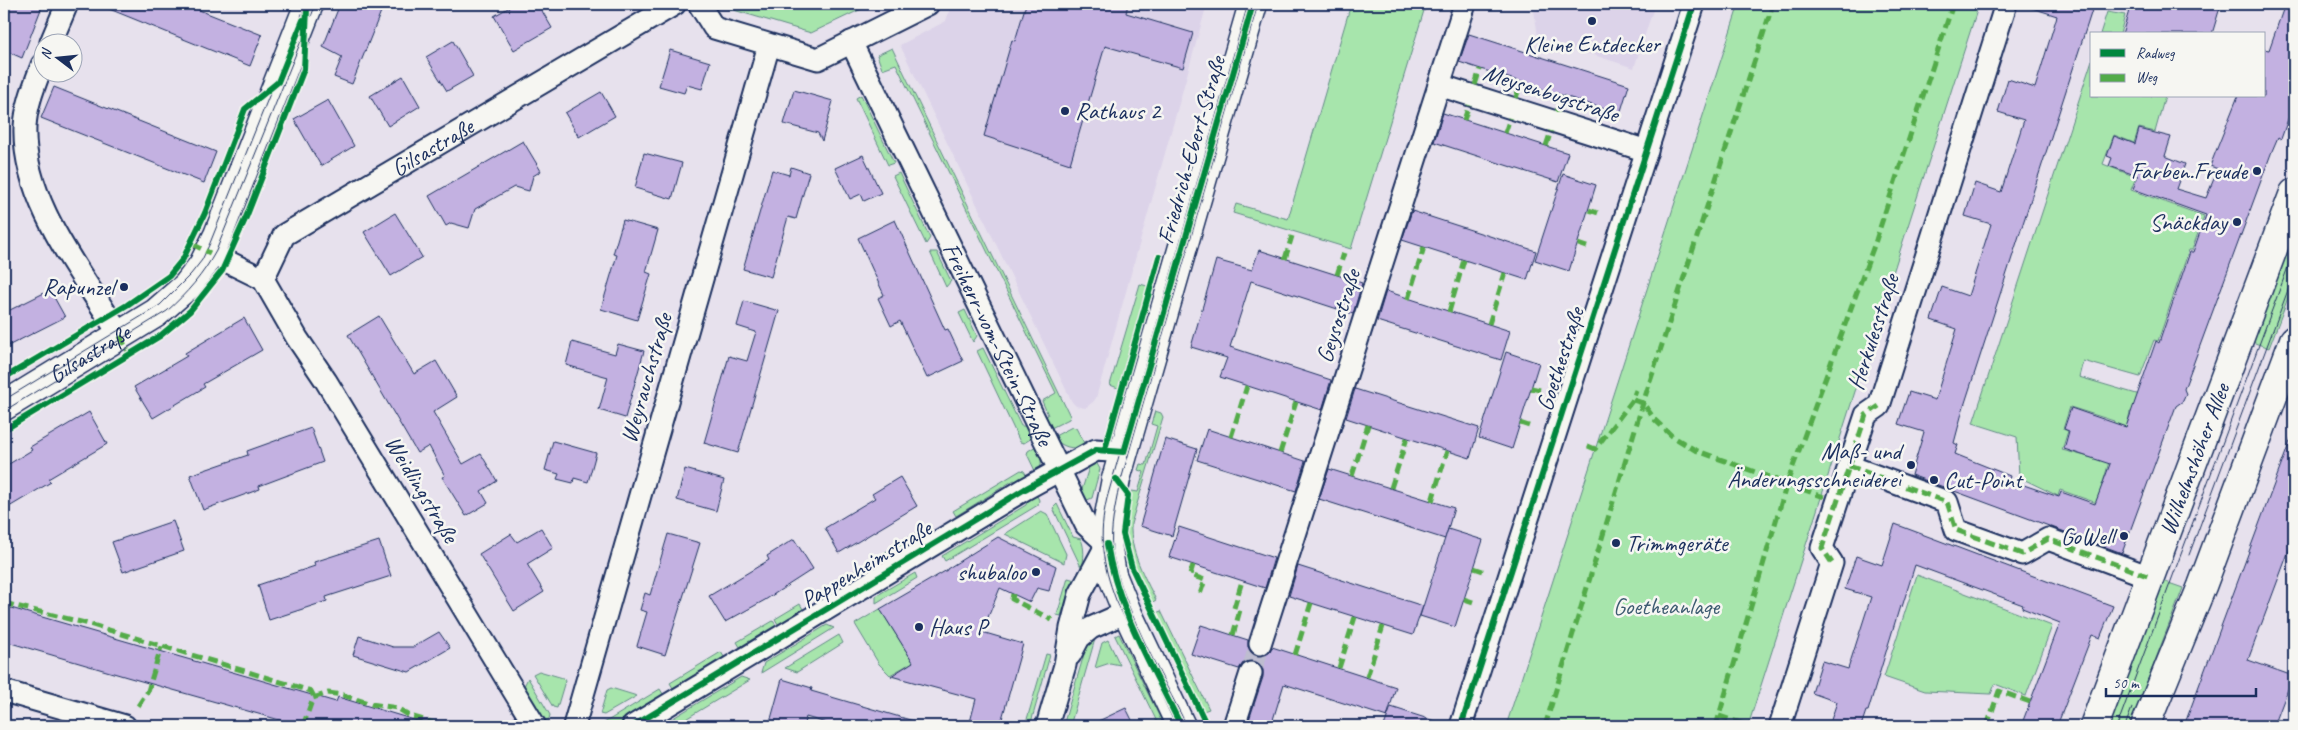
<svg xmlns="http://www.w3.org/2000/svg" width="2298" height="730" font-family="Caveat,sans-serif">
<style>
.built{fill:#dcd3e9}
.green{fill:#a7e5ac;stroke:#618a85}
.building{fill:#c3b1e1;stroke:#1b2f5e}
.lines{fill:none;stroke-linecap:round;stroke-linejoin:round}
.street-tunnel{stroke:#bebdd0;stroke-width:21;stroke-dasharray:21 11;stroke-linecap:butt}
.street-casing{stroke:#1b2f5e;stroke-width:25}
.secondary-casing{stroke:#1b2f5e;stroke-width:31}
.street{stroke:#f6f6f2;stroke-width:21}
.secondary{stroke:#f6f6f2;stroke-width:28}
.tram{stroke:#1b2f5e;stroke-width:1}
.quiet{stroke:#52ab49;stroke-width:5;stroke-dasharray:10 5;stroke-linecap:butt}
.cycleway-casing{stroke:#f6f6f2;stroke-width:9}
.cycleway{stroke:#00873e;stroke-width:6}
.poi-dot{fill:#1b2f5e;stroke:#f6f6f2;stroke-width:2}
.labels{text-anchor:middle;stroke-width:5;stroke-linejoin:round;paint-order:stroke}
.poi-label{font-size:24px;fill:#1b2f5e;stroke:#f6f6f2;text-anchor:end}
.street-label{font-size:24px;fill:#1b2f5e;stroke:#f6f6f2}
.park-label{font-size:24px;fill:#3e5c72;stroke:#f6f6f2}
</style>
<rect width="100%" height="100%" fill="#e7e1ed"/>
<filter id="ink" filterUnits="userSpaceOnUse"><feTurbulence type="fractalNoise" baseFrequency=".02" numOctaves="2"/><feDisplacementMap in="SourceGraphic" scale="10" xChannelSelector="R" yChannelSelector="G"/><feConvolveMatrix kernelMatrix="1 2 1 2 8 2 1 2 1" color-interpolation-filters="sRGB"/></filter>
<g filter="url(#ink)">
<g class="built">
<polygon points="951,4 1207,4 1096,398 1093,402 1085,408 1076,406 1072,402 900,45 946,21"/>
<polygon points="1533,4 1655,4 1634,68 1538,37"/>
</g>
<g class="green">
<polygon points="724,4 872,4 811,33 727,8"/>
<polygon points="1351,4 1426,4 1351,249 1233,213 1236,204 1288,219"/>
<polygon points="1739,4 1979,4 1748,726 1506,726"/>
<polygon points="2107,12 2125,15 2120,34 2100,34"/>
<polygon points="892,48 1070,416 1069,419 1049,429 1043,418 1048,415 1042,401 1056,393 896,64 882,69 877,55"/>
<polygon points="2092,60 2092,96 2165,96 2155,132 2139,128 2134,143 2114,135 2103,164 2136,177 2131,190 2204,216 2192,250 2189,250 2158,341 2154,340 2140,377 2083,361 2079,377 2140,395 2133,413 2130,412 2126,431 2112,427 2114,421 2070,407 2063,429 2068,431 2062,450 2109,462 2097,503 2060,490 2058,496 2019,477 2017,437 1973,423"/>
<polygon points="861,95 894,163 888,165 856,98"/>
<polygon points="899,173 930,238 926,244 893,176"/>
<polygon points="2294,230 2294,282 2269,348 2252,342"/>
<polygon points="930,252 937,252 951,281 946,287"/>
<polygon points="1140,284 1147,286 1118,388 1110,385"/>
<polygon points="965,310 977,336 973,342 959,313"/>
<polygon points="983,348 1021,426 1027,426 1032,438 1024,443 1020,442 977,351"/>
<path d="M 1155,411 L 1161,413 L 1163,417 L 1131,524 C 1130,552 1144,576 1156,600 L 1151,603 C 1132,564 1119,535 1132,491 L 1138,492 L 1144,472 L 1138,470 L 1140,464 L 1146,465 L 1157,426 L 1151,424 Z"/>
<path d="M 1072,427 L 1076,428 L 1085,445 C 1073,451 1062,447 1053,437 Z"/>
<path d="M 1036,446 C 1041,457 1044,464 1037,475 L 1027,454 L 1028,451 Z"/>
<polygon points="1096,462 1100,469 1092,498 1085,501 1080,496 1090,464"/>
<polygon points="1021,470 1024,471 1029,479 1022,483 1014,480 956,516 953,511"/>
<polygon points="1035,492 1039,500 1038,505 945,561 942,556 1026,505 1029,496"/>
<path d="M 1057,504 L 1073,537 L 1081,539 C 1085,549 1084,558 1082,569 L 1053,508 Z"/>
<polygon points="1041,511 1047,514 1066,554 1064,563 1005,534"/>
<polygon points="925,528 928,532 877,563 874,559"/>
<polygon points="864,565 867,569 835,589 832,585"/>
<polygon points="915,573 917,578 876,603 876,596"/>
<polygon points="1917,575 2052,626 2026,696 1995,684 1991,694 1925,691 1884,677"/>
<polygon points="1068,578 1079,581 1076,592 1068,594 1061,616 1057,615"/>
<polygon points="2163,581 2183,588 2130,726 2108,726"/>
<polygon points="800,604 803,609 778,624 775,619"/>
<polygon points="880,609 913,662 890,675 879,664 855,624"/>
<polygon points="1161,611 1209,709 1203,711 1156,613"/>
<polygon points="773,621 776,625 740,647 737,642"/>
<polygon points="827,625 834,628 761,673 764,663"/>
<polygon points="1097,632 1070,726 1063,726 1087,644"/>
<polygon points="1119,634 1164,726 1159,726 1115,636"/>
<polygon points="839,635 843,643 797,672 785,668"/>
<polygon points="1108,640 1120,665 1110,663 1095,668 1102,643"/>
<polygon points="721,652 724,657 673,688 670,683"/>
<polygon points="1046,654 1050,655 1030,726 1025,726"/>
<polygon points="539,671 563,678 565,681 557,708 553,707 533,674"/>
<polygon points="741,677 750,680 674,726 660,726"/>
<polygon points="528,678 550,715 549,719 542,724 522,690"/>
<polygon points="611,688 637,696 604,715 600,714 607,690"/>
<polygon points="660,689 663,694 661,701 619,726 599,726"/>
</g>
<g class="building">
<polygon points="8,4 43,4 22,58 4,50 4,14"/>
<polygon points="97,4 184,4 262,35 250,66"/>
<polygon points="340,4 384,4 352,84 334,77 342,57 323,47"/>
<polygon points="515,4 538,4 552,28 514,50 494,16"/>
<polygon points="1026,4 1128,4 1126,13 1193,33 1183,68 1105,46 1070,164 984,136 1012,40 1015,41"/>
<polygon points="2030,4 2094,4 1963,409 1954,443 1958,445 1955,454 2010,476 2009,480 2059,497 2061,492 2095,504 2110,464 2064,449 2069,431 2064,429 2071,408 2126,427 2156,341 2159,343 2190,252 2193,252 2206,215 2133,189 2138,176 2109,166 2112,158 2107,156 2114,136 2135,144 2139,129 2171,137 2165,156 2185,164 2176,189 2206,198 2218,169 2210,166 2238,96 2264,96 2264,49 2269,50 2285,4 2294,4 2294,102 2281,139 2278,137 2272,151 2184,389 2186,394 2183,401 2176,406 2122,553 1911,475 1924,432 1898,424 1909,392 1935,400 1957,329 1931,320 1942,287 1968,296 1991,224 1965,216 1975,183 2001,192 2024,120 1998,112 2008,79 2035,88 2057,16 2029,7"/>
<polygon points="2131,4 2221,4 2212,34 2122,34"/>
<polygon points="1469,34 1629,85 1620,114 1459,62"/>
<polygon points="453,41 473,76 447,91 426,57"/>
<polygon points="670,50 710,62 702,89 687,85 684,93 659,86"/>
<polygon points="403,76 420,106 388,126 370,96"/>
<polygon points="54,87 216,152 204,183 41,118"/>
<polygon points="794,90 833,101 822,141 818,133 784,124"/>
<polygon points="601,92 615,116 579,137 565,113"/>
<polygon points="328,100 354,146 321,166 294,119"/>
<polygon points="1443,113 1568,153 1558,182 1434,142"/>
<polygon points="523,141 541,171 533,176 529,191 514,187 475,209 469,228 451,223 446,226 429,196"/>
<polygon points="644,153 682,163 672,199 635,188"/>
<polygon points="863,155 881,193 864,201 861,194 850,199 835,168"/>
<polygon points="791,167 809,173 796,219 788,217 771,277 743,269 772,170 789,175"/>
<polygon points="1563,174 1596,185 1569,271 1535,260"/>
<polygon points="1412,211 1536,251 1527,280 1402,240"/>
<polygon points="395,213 422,257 391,276 364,232"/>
<polygon points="623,220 658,230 646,272 651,274 637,320 601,309 617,255 613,254"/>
<polygon points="895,220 945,330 948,329 963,361 927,378 900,321 891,326 878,298 884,295 858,238"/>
<polygon points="1259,250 1362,283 1353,314 1251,281 1245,300 1230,347 1331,380 1322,410 1220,377 1227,358 1191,347 1216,260 1252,270"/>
<polygon points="50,290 65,317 4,348 4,313"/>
<polygon points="1386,291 1510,331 1501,360 1377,321"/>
<polygon points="744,301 779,311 738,453 704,443 729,356 747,361 756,332 737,326"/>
<polygon points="379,316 414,374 436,361 457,397 433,412 463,464 481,454 497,481 481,491 488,503 466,516 442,477 445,476 429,446 417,453 348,335"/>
<polygon points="244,318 262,350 203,384 205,387 153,418 134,387 187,356 185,353"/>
<polygon points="572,342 615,354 618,344 644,351 625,418 599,410 608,377 566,365"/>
<polygon points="1506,352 1539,363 1512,449 1479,438"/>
<polygon points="1355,389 1479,428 1470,458 1346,418"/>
<polygon points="89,412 107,444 48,479 51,482 4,510 4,467 32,450 30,447"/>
<polygon points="311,428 323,462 259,486 260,489 203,510 190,475 248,455 247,451"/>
<polygon points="1207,429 1305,461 1296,491 1197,460"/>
<polygon points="2292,436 2294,437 2294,528 2289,544 2291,545 2248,660 2293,676 2274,726 2184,726"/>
<polygon points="1165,439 1197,449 1172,536 1140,526"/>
<polygon points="553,441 596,453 588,482 574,478 573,483 557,479 559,474 545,470"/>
<polygon points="685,469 724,480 716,511 677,500"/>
<polygon points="1329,469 1454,508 1445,539 1319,499"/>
<polygon points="900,477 917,506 839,553 825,528 875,498 872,494"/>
<polygon points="173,521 184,551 123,572 112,542"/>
<polygon points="1895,524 2113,606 2100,638 2092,635 2057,726 2021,726 2060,623 2022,608 2023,605 1915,565 1902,607 1900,606 1868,711 1866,711 1861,726 1829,726 1837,702 1812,693 1822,661 1848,669 1871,597 1845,589 1856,556 1882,565"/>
<polygon points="1179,527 1274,558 1265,588 1169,557"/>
<polygon points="541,528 553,548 527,564 544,592 514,611 479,554 511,534 517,542"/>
<polygon points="1448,529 1483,540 1455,627 1420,616"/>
<polygon points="668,534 700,543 665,655 637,646 647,612 640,610 645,593 650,595"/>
<polygon points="998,537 1056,566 1049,591 1037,588 1030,602 1000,588 982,632 1023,644 1000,726 969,726 976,699 891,676 913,662 880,609 947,570 947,569"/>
<polygon points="794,539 813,569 765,600 725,622 709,596 769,560 767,556"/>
<polygon points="379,541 391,576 326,597 327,601 269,620 258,585 315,566 314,562"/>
<polygon points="1298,566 1423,606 1413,635 1289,596"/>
<polygon points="4,606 336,702 338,697 421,722 420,726 301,726 127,677 4,641"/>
<polygon points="1201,625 1248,640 1248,647 1256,656 1263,656 1269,653 1272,647 1396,687 1387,717 1284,684 1271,726 1247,726 1263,677 1263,670 1260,664 1254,661 1243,663 1239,669 1191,654"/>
<polygon points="439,632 450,648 409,672 353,655 359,636 393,647 413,647"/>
<polygon points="782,679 812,688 811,691 917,722 916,726 836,726 806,717 803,726 769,726"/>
<polygon points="1391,707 1441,723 1440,726 1384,726"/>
<polygon points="1126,708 1135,726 1088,726"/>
</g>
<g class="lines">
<polyline class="street-tunnel" points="1251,673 1260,644"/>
<defs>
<g id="street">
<polyline points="699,4 714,28 818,59 928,4"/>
<polyline points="51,42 67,4"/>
<path id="s1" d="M 851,42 L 1086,525 L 1107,544 L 1080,594 L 1071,628 L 1065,665 L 1047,726"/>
<path d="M 42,65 C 35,84 26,105 25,127 C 22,202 83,274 120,336"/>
<polyline points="1439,85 1647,151"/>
<path id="s2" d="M 210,253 L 263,279 L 284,235 L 675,4"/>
<polyline points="263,279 297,338 326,381 535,726"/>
<polyline points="1849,466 1947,502 1956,530 2022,554 2048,539 2150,577"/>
<polyline points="1260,644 1465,4"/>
<polyline points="1070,655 1079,638 1091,628 1127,612"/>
<polyline points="4,691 125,726"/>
<polyline points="574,726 769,45"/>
<polyline points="633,726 1025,489 1096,450 1124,452"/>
<polyline points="1234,726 1251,673"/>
<polyline points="1461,726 1694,4"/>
<polyline points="1780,726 1832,563 1822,548 1866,415 1879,406 2006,4"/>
</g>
<g id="secondary">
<path id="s3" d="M 4,406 L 156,313 L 187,286 L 203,265 L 218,235 L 309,4"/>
<polyline points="1181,726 1127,612 1112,575 1107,544 1107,526 1116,479 1253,4"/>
<path id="s4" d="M 2094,726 L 2294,193"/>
<polyline points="2145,726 2202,586 2294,340"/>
</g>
</defs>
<use href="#street" class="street-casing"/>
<use href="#secondary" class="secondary-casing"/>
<use href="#street" class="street"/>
<use href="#secondary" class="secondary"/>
<g class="tram">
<polyline points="4,400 160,305 191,274 202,260 210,243 306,4"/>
<path d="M 4,411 L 167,311 C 187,293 203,275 216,251 L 316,4"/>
<polyline points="2189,555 2294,274"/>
<path d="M 1176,726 L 1116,600 C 1102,563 1098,536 1107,498 L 1248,4"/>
<path d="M 1187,726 C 1161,674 1121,605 1112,549 C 1110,529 1115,507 1119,487 L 1258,4"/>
<polyline points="2117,726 2294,251"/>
<polyline points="2125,726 2132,708"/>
</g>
<g class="quiet">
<polyline points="1475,85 1480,69"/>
<polyline points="1516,98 1521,82"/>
<polyline points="1557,112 1563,96"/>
<polyline points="1464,120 1469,105"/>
<polyline points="1505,133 1510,118"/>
<polyline points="1546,146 1551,131"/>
<polyline points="1589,210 1598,213"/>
<polyline points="192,244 210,253"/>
<polyline points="1578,244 1587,247"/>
<polyline points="1285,259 1292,236"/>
<polyline points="1337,275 1344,253"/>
<polyline points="1408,299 1424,247"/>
<polyline points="1449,312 1464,260"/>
<polyline points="1489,324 1505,273"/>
<polyline points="120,336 130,355"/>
<polyline points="1531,388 1540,390"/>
<polyline points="1633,400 1643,403 1655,420 1672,436 1695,450 1824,497"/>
<polyline points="1520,423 1529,426"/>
<polyline points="1231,437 1247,386"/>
<polyline points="1588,446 1595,449 1632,401 1636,390"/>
<polyline points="1280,453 1296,402"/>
<polyline points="1849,466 1947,502 1956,530 2022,554 2048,539 2150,577"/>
<polyline points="1352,476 1368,425"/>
<polyline points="1391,488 1407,438"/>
<polyline points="1432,501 1447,451"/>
<polyline points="1832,563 1822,548 1866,415 1879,406"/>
<polyline points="1193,565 1190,575 1205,580 1199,597"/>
<polyline points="1474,568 1483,571"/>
<polyline points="1013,594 1012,599 1052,620"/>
<polyline points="1464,599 1473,602"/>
<polyline points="4,603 89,624 311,691 314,697"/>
<polyline points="1234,608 1242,581"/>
<polyline points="1233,635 1240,610"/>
<polyline points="1295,655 1311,603"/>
<polyline points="1339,668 1355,617"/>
<polyline points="1367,677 1383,626"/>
<polyline points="138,706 148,691 161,647"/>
<polyline points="1719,716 1750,726"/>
<polyline points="303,726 313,698 328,693 343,695 371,704 397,708 410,716 444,726"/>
<polyline points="1545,726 1643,403 1773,4"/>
<polyline points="1716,726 1787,483 1876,240 1953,4"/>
<polyline points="1987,726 1999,691 2030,702"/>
</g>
<defs>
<g id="cycleway">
<polyline points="4,378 127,305 169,276 183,259 205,213 245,109 278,82 303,20"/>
<polyline points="4,430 160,336 190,311 222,271 247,215 304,69 307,9"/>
<polyline points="1105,449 1159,257"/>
<polyline points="1116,479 1128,495 1123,534 1132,568 1207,726"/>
<path d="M 1107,544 C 1117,609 1153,668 1181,726"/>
<polyline points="633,726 1025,489 1096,450 1124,452 1253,4"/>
<polyline points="1461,726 1694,4"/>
</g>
</defs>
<use href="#cycleway" class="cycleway-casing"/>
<use href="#cycleway" class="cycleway"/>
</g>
</g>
<g class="poi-dot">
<circle cx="1592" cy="21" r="5"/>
<circle cx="1065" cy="111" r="5"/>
<circle cx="2257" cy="171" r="5"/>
<circle cx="2237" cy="222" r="5"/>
<circle cx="124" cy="287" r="5"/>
<circle cx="1911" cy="465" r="5"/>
<circle cx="1934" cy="480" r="5"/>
<circle cx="2124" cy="536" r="5"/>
<circle cx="1616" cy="543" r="5"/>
<circle cx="1036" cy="572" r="5"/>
<circle cx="919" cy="627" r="5"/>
</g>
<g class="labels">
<g class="poi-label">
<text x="1592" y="52" text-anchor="middle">Kleine Entdecker</text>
<text x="1075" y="119" text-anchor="start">Rathaus 2</text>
<text x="2247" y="179">Farben.Freude</text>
<text x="2227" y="230">Snäckday</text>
<text x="114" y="295">Rapunzel</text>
<text x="1901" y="459">Maß- und<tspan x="1901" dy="28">Änderungsschneiderei</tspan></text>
<text x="1944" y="488" text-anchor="start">Cut-Point</text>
<text x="2114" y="544">GoWell</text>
<text x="1626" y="551" text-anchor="start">Trimmgeräte</text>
<text x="1026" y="580">shubaloo</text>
<text x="929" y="635" text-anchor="start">Haus P</text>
</g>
<g class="street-label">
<text transform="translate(1551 93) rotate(18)" y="8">Meysenbugstraße</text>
<text dy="8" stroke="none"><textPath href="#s2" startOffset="280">Gilsastraße</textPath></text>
<text transform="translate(1191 150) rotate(-74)" y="8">Friedrich-Ebert-Straße</text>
<text transform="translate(1338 316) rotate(-72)" y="8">Geysostraße</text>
<text transform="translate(1873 332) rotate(-72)" y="8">Herkulesstraße</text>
<text dy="8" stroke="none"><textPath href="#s1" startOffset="336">Freiherr-vom-Stein-Straße</textPath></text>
<text dy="8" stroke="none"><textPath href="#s3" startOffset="100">Gilsastraße</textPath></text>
<text transform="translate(1560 359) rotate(-72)" y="8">Goethestraße</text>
<text transform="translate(646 378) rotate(-74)" y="8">Weyrauchstraße</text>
<text dy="8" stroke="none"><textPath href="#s4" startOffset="285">Wilhelmshöher Allee</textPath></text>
<text transform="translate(422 489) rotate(59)" y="8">Weidlingstraße</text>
<text transform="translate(866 564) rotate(-31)" y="8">Pappenheimstraße</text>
</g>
<g class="park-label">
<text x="1666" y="614">Goetheanlage</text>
</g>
</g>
<rect width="2298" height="730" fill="none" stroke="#f6f6f2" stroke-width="20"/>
<rect x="10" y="10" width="2278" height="710" fill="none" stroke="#1b2f5e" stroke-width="2" filter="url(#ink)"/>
<rect x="2090" y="32" width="175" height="65" fill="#f6f6f2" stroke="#9ea6b7"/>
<rect x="2100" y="49" width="25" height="8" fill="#00873e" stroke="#9ea6b7"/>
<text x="2136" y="58" font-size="15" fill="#1b2f5e">Radweg</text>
<rect x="2100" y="74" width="25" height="8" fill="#52ab49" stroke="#9ea6b7"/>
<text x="2136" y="82" font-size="15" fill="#1b2f5e">Weg</text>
<g transform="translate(58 58) rotate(286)"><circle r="24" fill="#f6f6f2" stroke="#9ea6b7"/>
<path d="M0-4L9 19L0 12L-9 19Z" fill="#1b2f5e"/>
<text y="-8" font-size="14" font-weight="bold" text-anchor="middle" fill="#1b2f5e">N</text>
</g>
<path d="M2106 688v8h150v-8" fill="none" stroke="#1b2f5e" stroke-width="2.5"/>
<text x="2113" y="688" font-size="15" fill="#1b2f5e" stroke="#f6f6f2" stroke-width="4" paint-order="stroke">50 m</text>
</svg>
